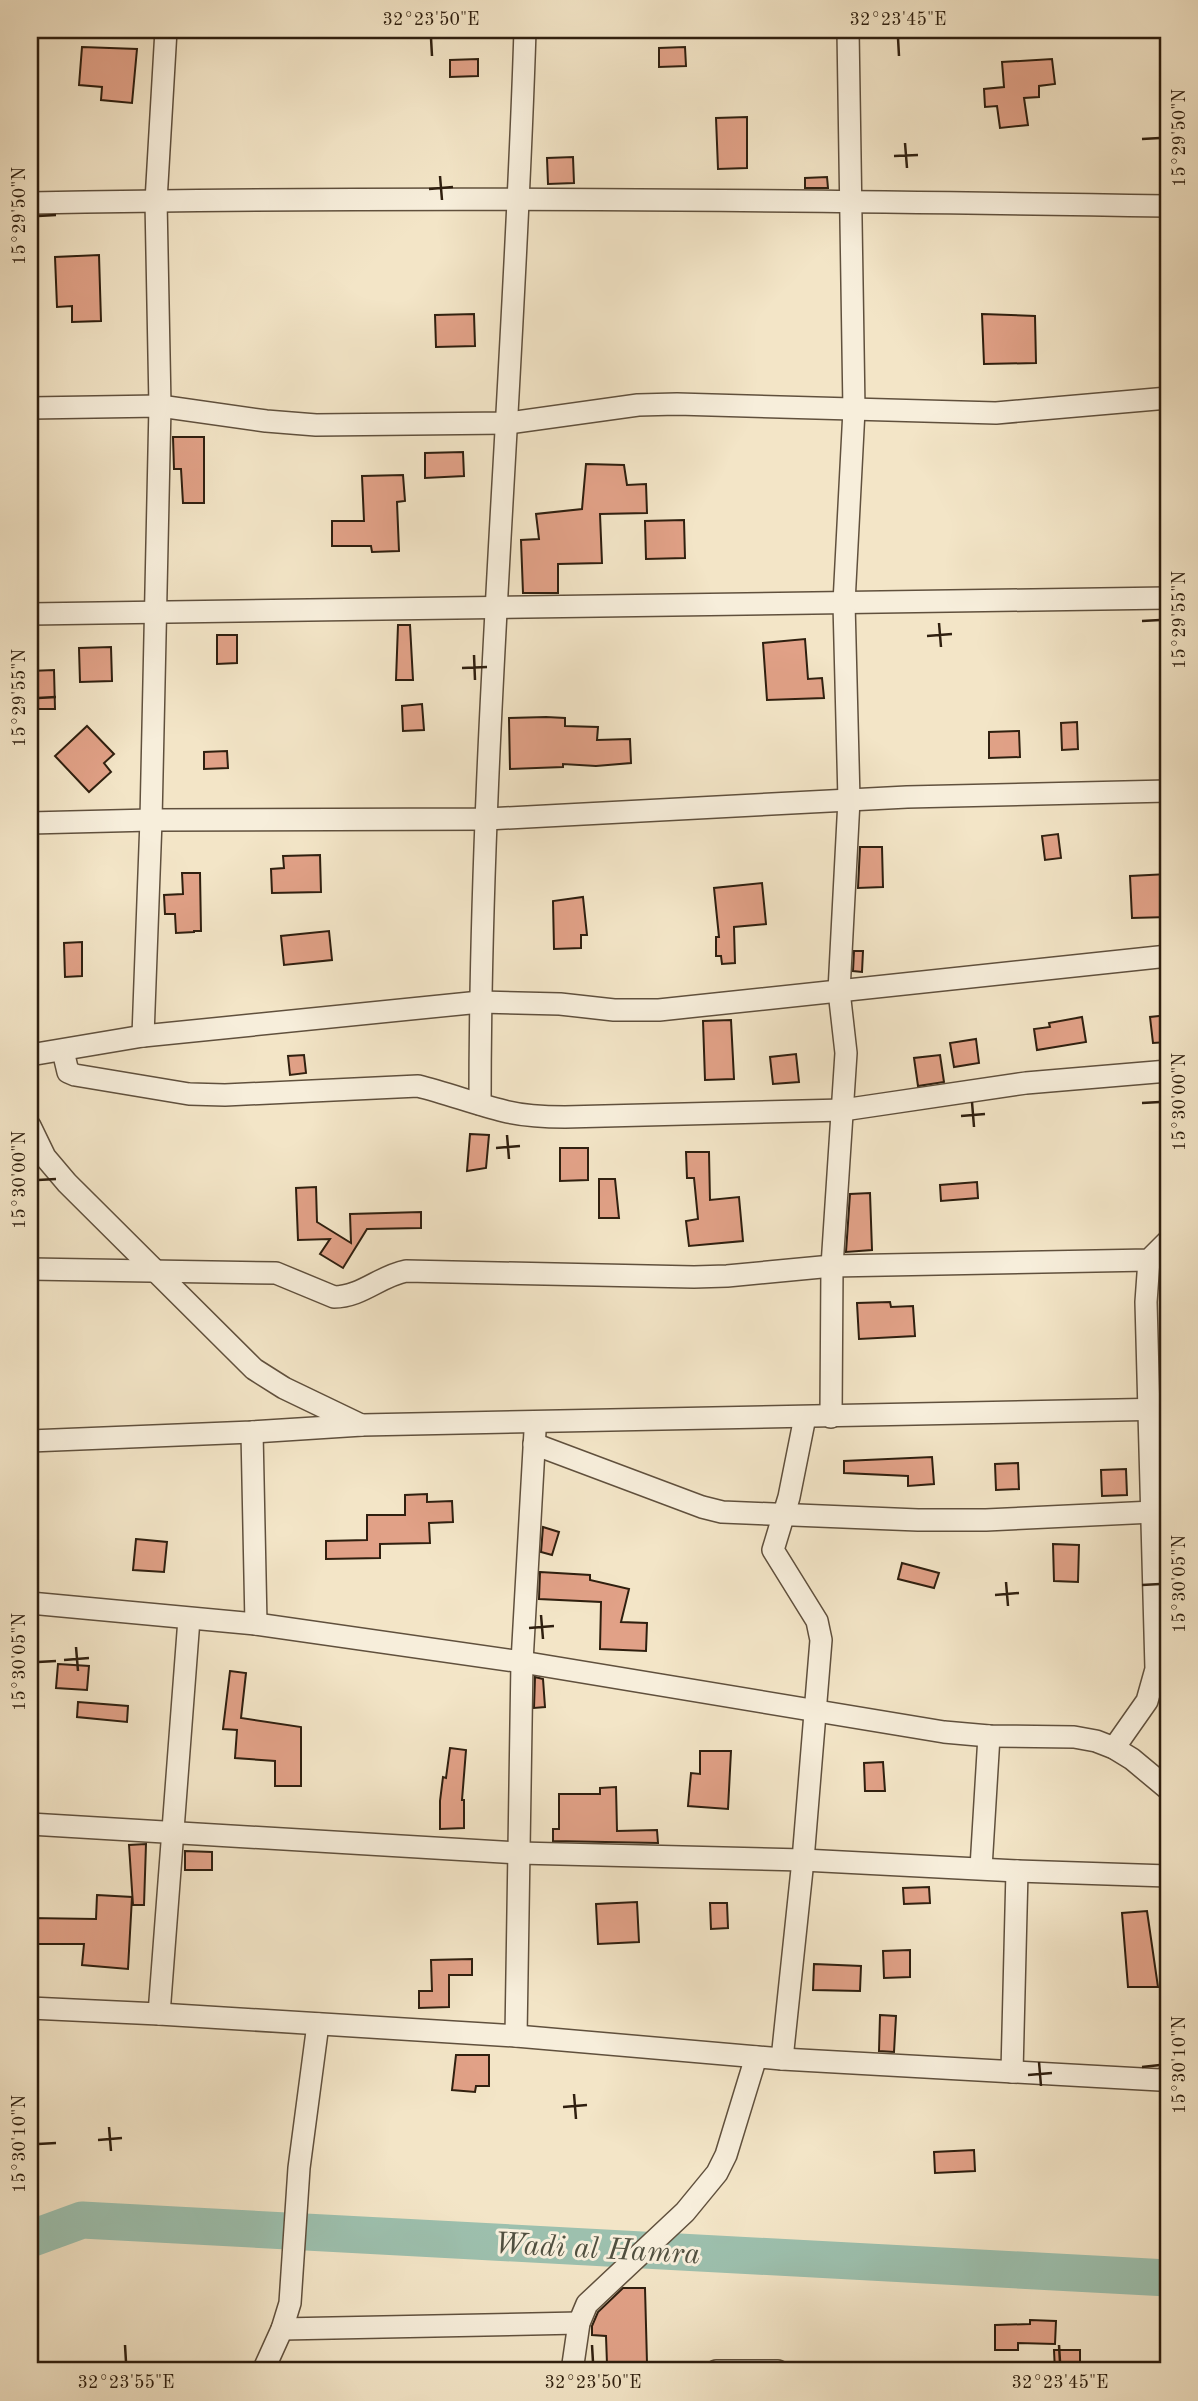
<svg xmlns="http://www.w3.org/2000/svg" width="1198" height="2401" font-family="'Old Standard TT',serif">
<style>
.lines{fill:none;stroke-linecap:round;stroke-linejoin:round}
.river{stroke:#9dc0ae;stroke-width:37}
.building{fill:#e1a187;stroke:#2f1f0f;stroke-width:2}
.street-casing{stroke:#60503d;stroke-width:24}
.street{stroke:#f7eedb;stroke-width:21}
.ticks{fill:none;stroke:#2f1f0f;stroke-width:2.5}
.labels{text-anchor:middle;stroke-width:6;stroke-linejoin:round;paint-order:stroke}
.water-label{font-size:30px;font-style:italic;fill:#504f3f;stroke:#f7eedb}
.neatline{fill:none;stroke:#2f1f0f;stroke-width:2.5}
.ticks-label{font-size:18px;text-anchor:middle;fill:#2f1f0f}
</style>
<rect width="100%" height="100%" fill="#f3e5c7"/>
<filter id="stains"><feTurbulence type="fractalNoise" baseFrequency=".00286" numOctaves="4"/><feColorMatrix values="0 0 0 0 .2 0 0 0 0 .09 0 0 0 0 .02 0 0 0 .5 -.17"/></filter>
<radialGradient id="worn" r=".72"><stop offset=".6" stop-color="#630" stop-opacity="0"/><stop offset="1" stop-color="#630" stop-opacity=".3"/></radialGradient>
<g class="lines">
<polyline class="river" points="30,2239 82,2220 1168,2278"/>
</g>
<g class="building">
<polygon points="82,47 137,49 132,103 101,100 102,87 79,85"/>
<polygon points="685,47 686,66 659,67 659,48"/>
<polygon points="478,59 478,76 450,77 450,60"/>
<polygon points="1052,59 1055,84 1039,86 1039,97 1024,98 1028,125 1000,128 997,106 985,107 984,89 1004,87 1002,62"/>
<polygon points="747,117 747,168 718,169 716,118"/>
<polygon points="573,157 574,183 548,184 547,158"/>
<polygon points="827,177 828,188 805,188 805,178"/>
<polygon points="99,255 101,321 72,322 72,306 57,307 55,257"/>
<polygon points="474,314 475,346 436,347 435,315"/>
<polygon points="982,314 1035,316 1036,363 984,364"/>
<polygon points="173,437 204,437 204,503 183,503 181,469 174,469"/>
<polygon points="463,452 464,476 425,478 425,453"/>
<polygon points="586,464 624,465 627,485 646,484 647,513 600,514 602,563 558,564 558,593 523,593 521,540 539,539 536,514 582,509"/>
<polygon points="403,475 405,501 397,502 399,551 372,552 371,546 332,546 332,521 364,521 362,476"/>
<polygon points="684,520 685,558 646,559 645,521"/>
<polygon points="398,625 410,625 413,680 396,680"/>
<polygon points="217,635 237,635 237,663 217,664"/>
<polygon points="805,639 808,679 822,678 824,698 767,700 763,643"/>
<polygon points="111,647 112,681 80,682 79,648"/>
<polygon points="54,670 55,709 30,709 30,671"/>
<polygon points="422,704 424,730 403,731 402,706"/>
<polygon points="546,717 565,718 565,726 598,727 597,740 630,739 631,763 596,766 563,764 563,767 510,769 509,718"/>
<polygon points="1077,722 1078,749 1062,750 1061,723"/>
<polygon points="87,726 114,754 104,763 111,772 89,792 55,756"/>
<polygon points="1019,731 1020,757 989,758 989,732"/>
<polygon points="227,751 228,768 204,769 204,752"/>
<polygon points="1058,834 1061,858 1045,860 1042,836"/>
<polygon points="860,847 882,847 883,887 858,888"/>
<polygon points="320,855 321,892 272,893 271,869 284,868 283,856"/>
<polygon points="182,873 200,873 201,931 194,931 194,932 176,933 175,914 165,914 164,895 183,894"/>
<polygon points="1168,874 1168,917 1132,918 1130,876"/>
<polygon points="762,883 766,924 734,927 735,963 722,964 721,956 716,956 716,937 719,937 714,888"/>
<polygon points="583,897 587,935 581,935 581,948 554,949 553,901"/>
<polygon points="329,931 332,960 284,965 281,936"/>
<polygon points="82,942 82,976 65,977 64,943"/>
<polygon points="854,951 863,951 862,972 853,971"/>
<polygon points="1168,1015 1168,1042 1153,1043 1150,1017"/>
<polygon points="1082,1017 1086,1042 1037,1050 1034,1029 1050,1027 1049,1023"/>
<polygon points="731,1020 734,1079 705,1080 703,1021"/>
<polygon points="976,1039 979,1063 954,1067 950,1043"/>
<polygon points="796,1054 799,1082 773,1084 770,1057"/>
<polygon points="304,1055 306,1073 290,1075 288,1056"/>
<polygon points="940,1055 944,1082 918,1086 914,1058"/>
<polygon points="470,1134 489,1135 486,1168 467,1171"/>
<polygon points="560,1148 588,1148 588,1180 560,1181"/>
<polygon points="686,1152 709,1152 710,1200 739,1197 743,1241 689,1246 686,1221 698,1219 694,1178 687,1178"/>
<polygon points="599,1179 615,1179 619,1218 599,1218"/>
<polygon points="977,1182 978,1198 941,1201 940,1185"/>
<polygon points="316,1187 317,1222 351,1243 350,1214 421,1212 421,1228 367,1229 343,1268 320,1254 330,1239 298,1240 296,1188"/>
<polygon points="870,1193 872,1250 846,1252 850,1194"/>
<polygon points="890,1302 891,1307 913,1306 915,1336 859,1339 857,1303"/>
<polygon points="932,1457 934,1484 908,1486 908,1476 844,1473 844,1461"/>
<polygon points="1018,1463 1019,1489 996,1490 995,1464"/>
<polygon points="1126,1469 1127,1495 1102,1496 1101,1470"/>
<polygon points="427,1494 427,1502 452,1501 453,1522 429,1523 430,1543 380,1544 380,1558 326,1559 326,1541 367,1540 367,1515 405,1515 405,1495"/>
<polygon points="543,1527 559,1532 552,1555 541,1552"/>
<polygon points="136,1539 167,1542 164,1572 133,1570"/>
<polygon points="1053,1544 1079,1545 1078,1582 1054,1581"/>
<polygon points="902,1563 939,1573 934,1588 898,1579"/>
<polygon points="540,1572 590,1575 590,1580 629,1589 621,1622 647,1623 646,1651 600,1649 601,1602 539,1599"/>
<polygon points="58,1664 89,1666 87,1690 56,1688"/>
<polygon points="230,1671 246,1673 241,1718 301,1727 301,1786 275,1786 275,1761 235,1758 237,1730 223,1729"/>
<polygon points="535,1677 543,1679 545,1707 534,1708"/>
<polygon points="78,1702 128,1706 127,1722 77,1717"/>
<polygon points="450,1748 466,1750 462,1800 464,1800 464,1828 440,1829 440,1801 443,1777 446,1778"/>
<polygon points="700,1751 731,1751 728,1809 688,1806 691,1773 700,1774"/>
<polygon points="883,1762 885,1791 865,1791 864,1763"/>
<polygon points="616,1787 617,1831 657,1830 658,1843 553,1841 553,1829 559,1829 559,1794 600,1794 600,1788"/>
<polygon points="146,1844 144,1905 133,1905 129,1845"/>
<polygon points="185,1851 212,1852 212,1870 185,1870"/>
<polygon points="929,1887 930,1903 904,1904 903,1888"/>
<polygon points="97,1895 132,1897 128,1969 82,1965 84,1944 30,1944 30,1918 96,1919"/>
<polygon points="637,1902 639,1942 598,1944 596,1904"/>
<polygon points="710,1903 727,1903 728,1928 711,1929"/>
<polygon points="1147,1911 1158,1987 1128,1987 1122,1913"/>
<polygon points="910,1950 910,1977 884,1978 883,1951"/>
<polygon points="472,1959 472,1975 449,1975 449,2007 419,2008 419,1991 432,1991 431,1960"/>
<polygon points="814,1964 861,1966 860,1991 813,1990"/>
<polygon points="880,2015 896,2016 894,2052 879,2051"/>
<polygon points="456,2055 489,2055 489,2086 476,2086 475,2092 452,2090"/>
<polygon points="974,2150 975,2171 935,2173 934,2152"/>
<polygon points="623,2288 645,2288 647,2363 607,2364 606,2336 592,2335 592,2326 598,2312"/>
<polygon points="1030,2320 1056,2321 1055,2344 1018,2343 1018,2350 995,2350 995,2325 1030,2324"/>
<polygon points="1054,2350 1080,2350 1080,2371 1055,2371"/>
</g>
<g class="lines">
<defs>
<g id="street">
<path d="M 30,203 C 409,196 789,200 1168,206"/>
<polyline points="30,408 160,406 266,421 316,425 508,423 638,405 677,404 996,413 1168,398"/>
<polyline points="30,614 1168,598"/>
<polyline points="30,823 151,820 487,819 907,797 1168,791"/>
<polyline points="143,1036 151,820 160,406 156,201 166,30"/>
<path d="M 63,1051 L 68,1072 L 75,1075 L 189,1094 L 225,1095 L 418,1086 C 447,1093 475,1104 504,1111 C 524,1116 545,1117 565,1117 L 843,1110 L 1026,1083 L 1168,1071"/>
<polyline points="30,1055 143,1036 480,1002 560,1004 614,1010 659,1010 1168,956"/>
<path d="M 480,1104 C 480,745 514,388 525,30"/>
<polyline points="30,1126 45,1157 67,1183 254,1369 284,1388 361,1425"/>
<path d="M 30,1269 L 276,1273 L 334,1297 C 361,1297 380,1276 406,1271 L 694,1277 L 727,1276 L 832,1266 L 1149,1260 L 1168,1241"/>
<polyline points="831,1417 832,1266 846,1053 839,991 849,800 844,603 854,410 848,30"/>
<polyline points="252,1432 256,1624"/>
<polyline points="30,1441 252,1432 362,1425 1168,1409"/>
<polyline points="534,1444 702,1507 722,1512 918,1520 986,1520 1153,1512"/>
<polyline points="30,1603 256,1624 522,1662 944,1732 989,1736 1074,1737 1096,1741 1114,1748 1132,1759 1168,1789"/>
<polyline points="1114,1748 1147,1701 1156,1669 1146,1302 1149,1260"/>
<polyline points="30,1824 519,1853 803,1860 1017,1871 1168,1876"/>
<polyline points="981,1868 989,1736"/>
<polyline points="30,2008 159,2014 516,2036 782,2059 1160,2080 1168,2077"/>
<polyline points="159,2014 189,1619"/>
<polyline points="516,2036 522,1662 535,1431"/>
<polyline points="782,2059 803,1860 821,1640 817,1621 773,1550 789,1497 805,1417"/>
<polyline points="1012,2072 1017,1871"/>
<polyline points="282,2329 579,2323"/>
<polyline points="263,2371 282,2329 290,2303 299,2168 318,2024"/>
<polyline points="572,2371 579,2323 587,2304 685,2212 717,2173 726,2155 756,2057"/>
<polyline points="716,2371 778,2371"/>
</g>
</defs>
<use href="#street" class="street-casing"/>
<use href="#street" class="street"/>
</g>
<path class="ticks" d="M 431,38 L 432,56M 898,38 L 899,56M 1142,139 L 1160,138M 905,143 L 907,168M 894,156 L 918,155M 440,176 L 442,200M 429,189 L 453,187M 38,216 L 56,215M 1142,621 L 1160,620M 939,623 L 941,647M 927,636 L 952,634M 474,655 L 475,680M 462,668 L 487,667M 38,698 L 56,697M 972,1102 L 974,1127M 1142,1103 L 1160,1102M 961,1116 L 985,1114M 507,1135 L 509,1159M 496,1148 L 520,1146M 38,1180 L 56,1179M 1006,1582 L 1008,1606M 1142,1585 L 1160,1584M 995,1595 L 1019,1593M 541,1615 L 543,1639M 529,1628 L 554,1626M 76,1647 L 78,1671M 64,1660 L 89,1658M 38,1662 L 56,1661M 1039,2062 L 1041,2086M 1142,2067 L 1160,2065M 1028,2075 L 1052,2073M 574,2094 L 576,2119M 563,2107 L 587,2105M 109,2127 L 111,2151M 98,2140 L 122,2138M 38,2144 L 56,2143M 125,2345 L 126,2362M 592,2345 L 593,2362M 1059,2345 L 1060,2362"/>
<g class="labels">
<g class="water-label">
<text transform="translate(597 2248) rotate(3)" y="10">Wadi al Hamra</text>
</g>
</g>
<rect width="1198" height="2401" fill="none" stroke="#f3e5c7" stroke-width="77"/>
<rect x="38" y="38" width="1122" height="2324" class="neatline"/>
<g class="ticks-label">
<text x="431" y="25">32°23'50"E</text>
<text x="898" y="25">32°23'45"E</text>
<text transform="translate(1179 138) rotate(-90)" y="6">15°29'50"N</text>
<text transform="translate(19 216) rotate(-90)" y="6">15°29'50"N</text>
<text transform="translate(1179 620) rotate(-90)" y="6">15°29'55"N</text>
<text transform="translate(19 698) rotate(-90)" y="6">15°29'55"N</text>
<text transform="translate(1179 1102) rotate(-90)" y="6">15°30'00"N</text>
<text transform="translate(19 1180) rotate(-90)" y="6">15°30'00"N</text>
<text transform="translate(1179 1584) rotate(-90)" y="6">15°30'05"N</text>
<text transform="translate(19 1662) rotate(-90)" y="6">15°30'05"N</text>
<text transform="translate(1179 2065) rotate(-90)" y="6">15°30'10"N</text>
<text transform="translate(19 2144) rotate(-90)" y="6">15°30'10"N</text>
<text x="126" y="2388">32°23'55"E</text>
<text x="593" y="2388">32°23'50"E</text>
<text x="1060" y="2388">32°23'45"E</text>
</g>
<rect width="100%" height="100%" filter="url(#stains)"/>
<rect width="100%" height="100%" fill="url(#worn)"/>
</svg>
